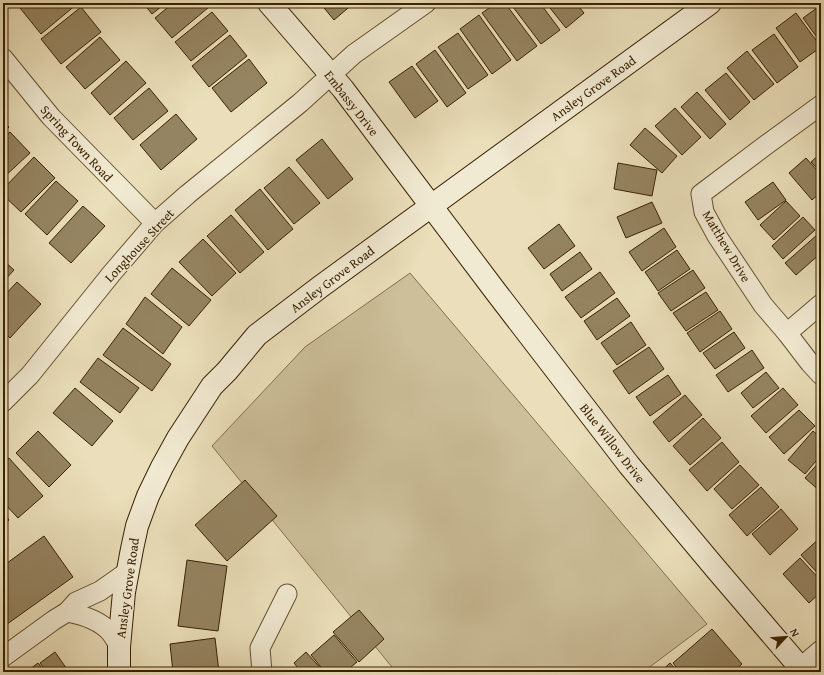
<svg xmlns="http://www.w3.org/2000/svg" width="824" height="675" font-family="'Gentium Book Plus',serif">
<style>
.green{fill:#ccbf9a;stroke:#82704d}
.building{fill:#958461;stroke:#392200}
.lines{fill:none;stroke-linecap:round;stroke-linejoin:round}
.street-casing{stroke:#65512e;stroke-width:21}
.secondary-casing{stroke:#392200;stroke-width:24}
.street{stroke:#f1ead2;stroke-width:19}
.secondary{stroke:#f1ead2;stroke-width:22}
.labels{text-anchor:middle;stroke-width:3;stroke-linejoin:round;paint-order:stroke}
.street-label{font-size:13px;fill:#392200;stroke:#f1ead2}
</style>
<rect width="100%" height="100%" fill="#eadfba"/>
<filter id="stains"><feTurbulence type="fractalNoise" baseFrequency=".005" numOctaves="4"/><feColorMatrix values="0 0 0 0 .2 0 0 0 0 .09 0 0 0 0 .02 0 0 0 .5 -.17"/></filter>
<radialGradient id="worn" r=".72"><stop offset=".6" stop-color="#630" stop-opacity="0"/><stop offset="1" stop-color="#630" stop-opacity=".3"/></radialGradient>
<polygon class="green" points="410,273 707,624 643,672 396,672 212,446 305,347"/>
<g class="building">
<polygon points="26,3 76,3 77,4 41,34 20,8"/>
<polygon points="143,3 166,3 152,14"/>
<polygon points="173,3 206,3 209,7 172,38 155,18"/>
<polygon points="320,3 354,3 334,20"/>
<polygon points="496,3 505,3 537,46 517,61 482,13"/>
<polygon points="510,3 540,3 560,30 541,44"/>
<polygon points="546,3 576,3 584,13 566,28"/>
<polygon points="821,5 821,43 803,18"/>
<polygon points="81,7 101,32 61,64 41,39"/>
<polygon points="212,12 228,31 191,61 175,42"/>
<polygon points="796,13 821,47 800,62 776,28"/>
<polygon points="479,15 511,60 492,74 460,29"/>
<polygon points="458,33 488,75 468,89 438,47"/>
<polygon points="774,34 798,67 777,83 752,50"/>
<polygon points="230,35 247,56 209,87 192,66"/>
<polygon points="100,37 120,60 85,89 66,67"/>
<polygon points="435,50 466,93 447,107 416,64"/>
<polygon points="747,51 774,84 754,100 727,68"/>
<polygon points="249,59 267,83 231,112 212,88"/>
<polygon points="126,61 146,83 110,115 91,93"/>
<polygon points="412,66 438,101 415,118 389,82"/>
<polygon points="726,73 750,102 730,120 705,90"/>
<polygon points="149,88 168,111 133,140 114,118"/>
<polygon points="697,92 726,124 710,139 681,107"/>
<polygon points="675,108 701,137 682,155 655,126"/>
<polygon points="176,114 197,139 161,170 140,145"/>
<polygon points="3,121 9,127 3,133"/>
<polygon points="645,128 677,156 662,173 630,145"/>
<polygon points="10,132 30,153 3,178 3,138"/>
<polygon points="322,139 353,179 328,199 296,160"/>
<polygon points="821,153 821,172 811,162"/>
<polygon points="34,157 55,178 21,212 3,195 3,189"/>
<polygon points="806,158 821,175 821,192 812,200 789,173"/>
<polygon points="618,163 657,170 652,196 614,189"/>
<polygon points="289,167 320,203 294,224 264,188"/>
<polygon points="56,181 78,201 47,235 25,214"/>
<polygon points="773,182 786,200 758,220 745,202"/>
<polygon points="260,189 293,229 268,250 235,210"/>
<polygon points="786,201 800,216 774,240 760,225"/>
<polygon points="652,202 662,223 626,238 617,217"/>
<polygon points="83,206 105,226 71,263 49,243"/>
<polygon points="231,215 264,252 240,273 207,236"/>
<polygon points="803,217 815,230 783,259 772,246"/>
<polygon points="559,224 575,246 544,269 528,248"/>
<polygon points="664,228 676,247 642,271 629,252"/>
<polygon points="817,235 821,239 821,253 796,275 785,263"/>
<polygon points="203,239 236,273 212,296 179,262"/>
<polygon points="677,250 690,269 658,291 645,272"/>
<polygon points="580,252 592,269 562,291 550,274"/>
<polygon points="3,260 14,270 3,282"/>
<polygon points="172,268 211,300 189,326 151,294"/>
<polygon points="693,270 705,288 671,311 658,293"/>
<polygon points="600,272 615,293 581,318 565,297"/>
<polygon points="17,282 41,304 10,338 3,331 3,297"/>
<polygon points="706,292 718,310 686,331 673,313"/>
<polygon points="145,297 182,327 163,354 126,324"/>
<polygon points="617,298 630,316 597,340 584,321"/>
<polygon points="720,311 732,329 700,352 687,333"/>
<polygon points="631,322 646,345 617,365 601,343"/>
<polygon points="123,328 171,364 152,391 103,355"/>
<polygon points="734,332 745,348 715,369 703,353"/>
<polygon points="649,347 664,369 629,394 613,371"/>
<polygon points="752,350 764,368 728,392 716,375"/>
<polygon points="98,358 139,388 120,413 80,382"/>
<polygon points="766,372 779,388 753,408 741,393"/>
<polygon points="668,375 681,394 650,416 636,397"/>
<polygon points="75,388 113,421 92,446 53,413"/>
<polygon points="783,388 798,405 766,433 751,416"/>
<polygon points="685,395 702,415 669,442 653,422"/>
<polygon points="799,410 815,426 784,454 769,437"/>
<polygon points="703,418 721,438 690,465 673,446"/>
<polygon points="38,431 71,465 49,487 16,453"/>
<polygon points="813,431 821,438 821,455 805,474 788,460"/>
<polygon points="722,442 739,462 707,491 689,470"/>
<polygon points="9,458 43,496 18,518 3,502 3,463"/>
<polygon points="821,460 821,492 805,478"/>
<polygon points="740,465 759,485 732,509 714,489"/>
<polygon points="245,480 277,516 227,561 195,525"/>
<polygon points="761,487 779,507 747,536 729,515"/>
<polygon points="781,509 798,529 770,555 752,534"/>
<polygon points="3,512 9,520 3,525"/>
<polygon points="44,536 73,577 3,627 3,566"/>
<polygon points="821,537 821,577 801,555"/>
<polygon points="800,558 821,581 821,592 809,603 783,574"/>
<polygon points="187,560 227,566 218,631 178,626"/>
<polygon points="359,610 384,639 359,662 333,632"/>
<polygon points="712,629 742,664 733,672 680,672 673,663"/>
<polygon points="334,635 357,662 345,672 325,672 311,655"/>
<polygon points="215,638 219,672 173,672 170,644"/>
<polygon points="55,652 69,672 47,672 40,663"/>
<polygon points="306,652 324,672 301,672 294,663"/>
<polygon points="38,663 45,672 26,672"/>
<polygon points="670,663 678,672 660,672"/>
</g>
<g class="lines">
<defs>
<g id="street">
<polyline points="3,58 51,117 155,223"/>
<polyline points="821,105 766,145 701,194 704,212 717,236 763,305 787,333 810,363 821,375"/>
<polyline points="787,333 821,304"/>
<polyline points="3,402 30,375 112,273 155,223 188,194 300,103 354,54 426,3"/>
<path d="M 67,612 C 83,615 100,620 111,633 C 114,637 117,642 119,647"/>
<polyline points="3,657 54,620 67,612 76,602 100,591 127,572"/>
<polyline points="800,668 821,650"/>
<polyline points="262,672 260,648 287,594"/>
</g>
<g id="secondary">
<polyline points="269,3 343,89 496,292 629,465 716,569 804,672"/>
<polyline points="119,672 119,647 124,592 132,549 137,526 148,496 162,467 178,438 212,386 227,371 257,335 320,287 710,3"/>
</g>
</defs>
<use href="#street" class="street-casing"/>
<use href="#secondary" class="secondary-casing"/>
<use href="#street" class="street"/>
<use href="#secondary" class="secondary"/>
</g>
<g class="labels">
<g class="street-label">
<text transform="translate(593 88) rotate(-36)" y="5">Ansley Grove Road</text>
<text transform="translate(352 103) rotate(52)" y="5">Embassy Drive</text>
<text transform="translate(77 143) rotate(47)" y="5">Spring Town Road</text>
<text transform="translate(139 245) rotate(-47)" y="5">Longhouse Street</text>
<text transform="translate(727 246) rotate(59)" y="5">Matthew Drive</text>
<text transform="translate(332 279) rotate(-37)" y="5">Ansley Grove Road</text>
<text transform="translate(613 443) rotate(52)" y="5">Blue Willow Drive</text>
<text transform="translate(127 588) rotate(-82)" y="5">Ansley Grove Road</text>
</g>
</g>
<rect width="824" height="675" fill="none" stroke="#eadfba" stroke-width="16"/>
<rect x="4" y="4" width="816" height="667" fill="none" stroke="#392200" stroke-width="2"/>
<rect x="8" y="8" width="808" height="659" fill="none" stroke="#392200"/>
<g transform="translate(786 637) rotate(64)" stroke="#f1ead2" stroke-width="3" paint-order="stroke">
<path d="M0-3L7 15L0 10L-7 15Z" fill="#392200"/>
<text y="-6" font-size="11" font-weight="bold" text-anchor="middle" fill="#392200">N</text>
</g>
<rect width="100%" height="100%" filter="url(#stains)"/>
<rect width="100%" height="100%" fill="url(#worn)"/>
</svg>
